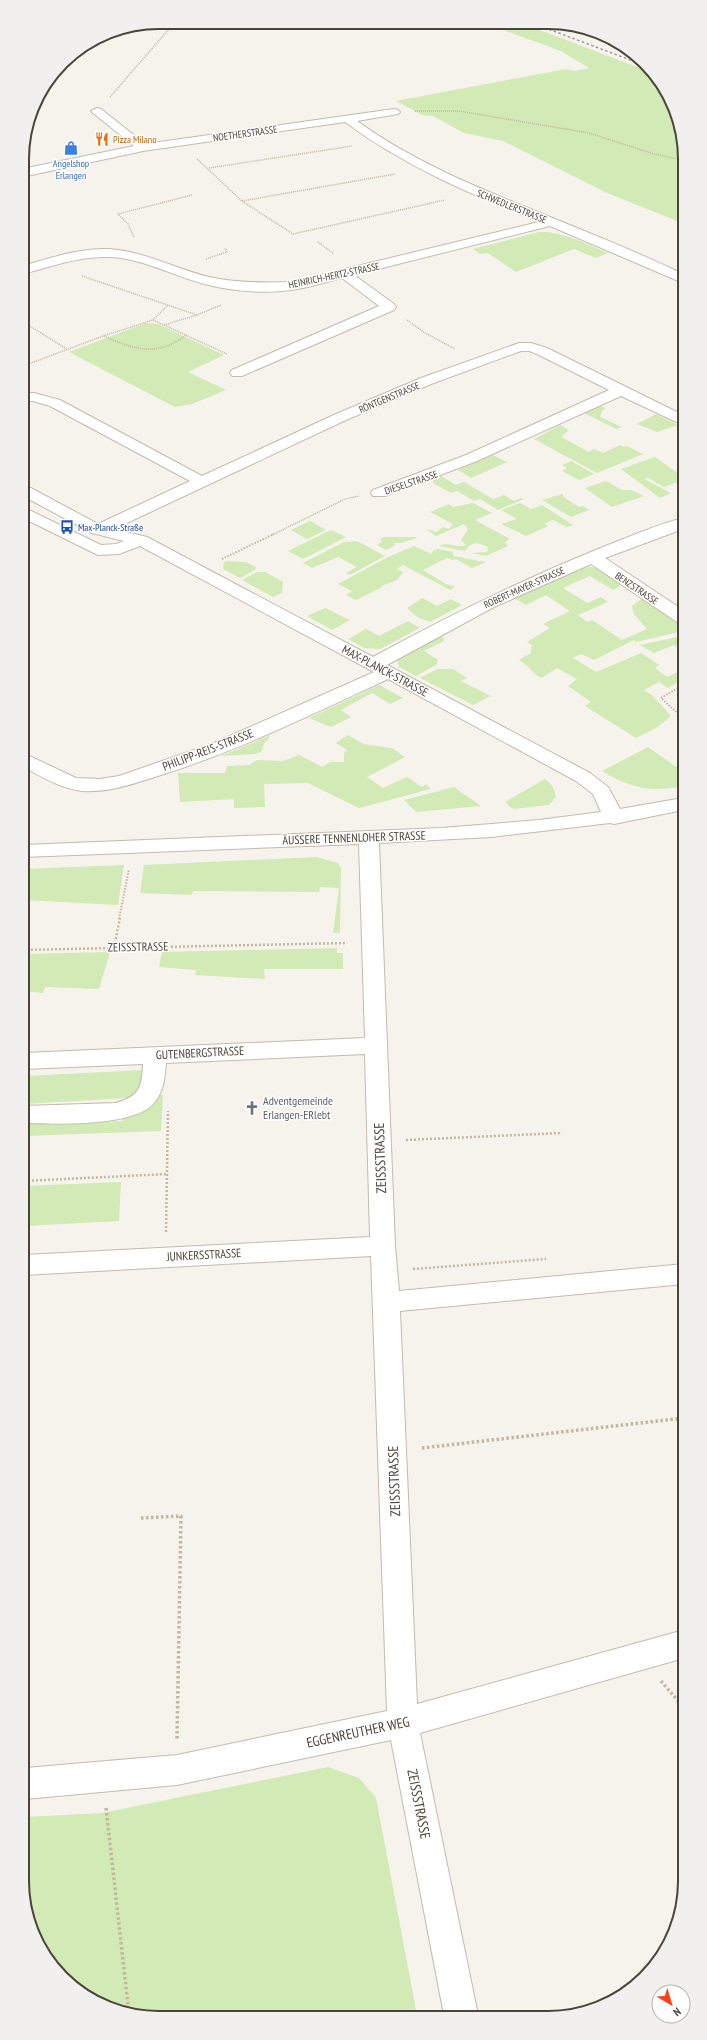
<svg xmlns="http://www.w3.org/2000/svg" width="707" height="2040" font-family="'PT Sans Narrow',sans-serif">
<style>
.green{fill:#d2eab5}
.lines{fill:none;stroke-linecap:round;stroke-linejoin:round}
.minor-casing{stroke:#c2bbae;stroke-width:2}
.path-far3{stroke:#c4b79f;stroke-width:1.5;stroke-dasharray:1 1;stroke-linecap:butt}
.path-far2{stroke:#c4b79f;stroke-width:2;stroke-dasharray:1.5 1.5;stroke-linecap:butt}
.path-far1{stroke:#c4b79f;stroke-width:2.5;stroke-dasharray:2 2;stroke-linecap:butt}
.path{stroke:#c4b79f;stroke-width:3.5;stroke-dasharray:2.5 2.5;stroke-linecap:butt}
.minor{fill:#fff;fill-rule:evenodd}
.rail{stroke:#9a9a9a;stroke-width:1.5;stroke-dasharray:2.5 2.5;stroke-linecap:butt}
.labels{text-anchor:middle;stroke-width:3;stroke-linejoin:round;paint-order:stroke}
.far-street-label{font-size:10px;fill:#4b4439;stroke:#fff}
.far-food-label{font-size:10px;fill:#c56008;stroke:#fff;text-anchor:start}
.far-shop-label{font-size:10px;fill:#366cbe;stroke:#fff}
.far-transit-label{font-size:10px;fill:#164399;stroke:#fff;text-anchor:start}
.street-label{font-size:12px;fill:#4b4439;stroke:#fff}
.worship-label{font-size:12px;fill:#5b616d;stroke:#fff;text-anchor:start}
.near-street-label{font-size:14px;fill:#4b4439;stroke:#fff}
.rim{fill:none;stroke:#4b4439;stroke-width:2}
</style>
<rect width="100%" height="100%" fill="#f6f3ec"/>
<g class="green">
<polygon points="487,24 524,24 653,73 667,91 682,132 682,223 607,193 503,141 464,133 433,116 422,115 396,101 566,69 575,71 589,68 561,51"/>
<path d="M 539,232 C 563,231 586,244 608,253 L 596,258 L 574,249 L 516,272 L 488,253 L 480,254 L 473,249 Z"/>
<polygon points="146,323 158,324 224,355 188,372 226,390 192,404 175,407 69,352"/>
<polygon points="600,406 606,408 602,411 600,417 622,427 616,429 584,413"/>
<polygon points="656,414 678,425 657,432 637,424"/>
<polygon points="560,425 569,430 561,437 589,452 594,449 603,453 620,445 624,447 627,446 643,454 597,473 534,439"/>
<polygon points="493,455 507,462 471,478 458,470"/>
<polygon points="655,457 683,477 683,480 664,487 648,478 644,479 671,493 660,498 621,469"/>
<polygon points="571,461 594,474 579,480 562,471 567,468 562,465"/>
<polygon points="441,476 456,485 464,482 493,499 504,495 514,501 521,498 524,499 498,510 480,499 474,501 457,491 451,493 433,483 433,479"/>
<polygon points="606,481 622,490 631,490 644,496 612,507 585,488"/>
<polygon points="562,494 565,498 579,507 583,506 589,510 571,517 542,500"/>
<path d="M 473,503 L 492,513 L 475,520 L 510,539 L 505,542 L 508,546 L 486,556 L 471,553 L 487,552 L 488,547 L 477,543 L 470,545 L 465,551 L 439,546 C 447,541 456,549 466,545 L 461,540 L 468,529 L 464,524 L 436,536 L 426,529 L 437,532 L 443,527 L 449,529 L 453,524 L 430,512 L 449,504 L 453,507 Z"/>
<polygon points="520,503 531,509 542,505 573,525 567,527 553,520 544,524 548,526 526,536 501,524 517,519 501,510"/>
<polygon points="310,521 326,530 307,539 291,530"/>
<polygon points="331,530 346,537 303,559 288,551"/>
<polygon points="384,537 416,537 417,538 401,543 395,543 394,546 386,550 377,545 382,541 380,539"/>
<polygon points="357,541 385,556 350,575 346,573 357,567 338,557 312,568 303,563 344,542"/>
<polygon points="414,546 431,554 434,550 438,549 453,552 453,556 486,562 472,568 456,559 452,560 447,558 423,570 446,584 455,587 450,590 403,565 397,569 403,572 397,580 381,586 382,587 356,600 346,595 352,591 338,584 388,557"/>
<polygon points="227,561 246,562 256,567 255,570 240,578 223,569 224,562"/>
<path d="M 591,567 L 600,569 L 620,580 L 619,587 L 613,590 L 590,576 L 563,588 L 587,603 L 601,597 L 608,602 L 578,615 L 587,622 L 592,620 L 622,640 L 647,629 L 634,614 L 632,606 L 643,598 L 683,625 L 683,631 L 636,642 L 634,640 L 594,660 L 581,654 L 573,658 L 596,672 L 641,653 L 659,665 L 655,668 L 667,677 L 683,670 L 683,679 L 668,688 L 659,682 L 644,690 L 653,696 L 671,716 L 656,728 L 636,738 L 585,706 L 591,702 L 568,686 L 577,679 L 557,668 L 541,678 C 532,673 528,665 519,660 L 531,653 L 532,645 L 527,642 L 550,628 L 543,624 L 570,611 L 546,595 L 526,605 L 514,598 L 582,568 Z"/>
<polygon points="257,572 265,572 283,582 282,593 273,597 242,580"/>
<polygon points="422,598 437,606 451,599 462,605 430,622 417,617 407,608"/>
<polygon points="325,608 350,620 332,630 307,616"/>
<polygon points="408,621 420,628 380,649 364,648 348,639 366,629 379,636"/>
<polygon points="439,635 444,638 444,641 424,651 438,660 436,665 416,676 399,667 397,660"/>
<polygon points="682,636 683,652 674,645 654,653 640,645"/>
<polygon points="437,669 453,669 467,678 461,681 491,696 473,705 420,678"/>
<polygon points="379,685 403,698 390,704 372,693 341,710 351,717 331,727 309,718"/>
<polygon points="348,735 363,744 392,748 405,757 367,777 383,788 407,777 422,787 426,784 431,789 359,808 308,783 264,784 265,807 234,808 234,799 180,802 178,773 225,773 227,766 249,765 257,760 283,761 299,755 322,767 331,762 344,762 344,753 347,750 336,743"/>
<polygon points="269,736 269,739 264,743 262,751 255,754 221,756"/>
<path d="M 648,747 L 676,767 L 683,764 L 683,786 C 650,793 631,788 602,771 Z"/>
<polygon points="545,779 553,787 556,797 549,805 513,809 505,802"/>
<polygon points="454,787 481,806 416,812 404,800"/>
<polygon points="316,857 338,863 341,868 340,933 333,933 339,888 320,887 319,892 194,891 191,895 140,893 144,865"/>
<polygon points="124,865 118,905 23,900 23,869"/>
<polygon points="337,948 337,953 343,953 343,969 264,969 265,979 195,975 196,970 159,967 162,952"/>
<polygon points="110,952 99,989 45,987 43,993 23,991 23,954"/>
<polygon points="145,1070 140,1089 133,1093 132,1096 127,1098 24,1104 24,1076"/>
<polygon points="160,1095 163,1095 161,1131 24,1136 24,1124 123,1121 123,1118 132,1117 132,1115 154,1100 158,1099"/>
<polygon points="121,1182 119,1221 24,1226 24,1186"/>
<polygon points="328,1767 359,1778 376,1798 417,2015 132,2015 98,2004 62,1978 40,1949 25,1908 25,1817 102,1813"/>
</g>
<g class="lines">
<defs>
<g id="minor">
<path d="M 97,108 L 101,109 L 145,144 L 394,109 L 398,110 L 400,112 L 398,114 L 357,121 C 418,165 486,191 555,219 C 597,236 641,254 683,274 L 683,283 L 550,226 L 354,275 L 394,304 L 396,307 L 394,310 L 242,376 L 232,376 L 230,373 L 232,370 L 379,306 L 342,278 C 325,282 308,288 291,290 C 263,294 229,291 201,283 C 172,275 138,257 108,257 C 78,256 51,267 22,274 L 22,266 C 51,258 79,248 109,249 C 143,251 176,269 209,277 C 236,283 263,283 291,282 L 539,222 C 469,193 406,167 345,122 L 143,151 L 22,177 L 22,169 L 134,146 L 93,113 L 91,111 Z"/>
<path d="M 519,343 L 531,343 L 547,348 L 683,415 L 683,425 L 621,396 L 477,461 L 385,496 L 373,496 L 371,493 L 373,490 L 466,455 L 609,390 L 537,354 L 529,351 L 521,351 L 431,384 L 346,420 L 114,529 L 147,537 L 373,657 C 448,616 524,579 603,547 C 629,537 656,525 683,518 L 683,529 L 605,558 L 683,610 L 683,623 L 677,622 L 591,564 L 494,607 L 387,665 L 590,773 L 608,787 L 620,809 L 683,798 L 683,810 L 614,824 L 610,823 L 491,837 L 379,843 L 395,1246 L 399,1291 L 684,1264 L 684,1284 L 400,1311 L 417,1704 L 684,1630 L 684,1658 L 420,1733 L 478,2015 L 444,2015 L 391,1740 L 177,1785 L 25,1799 L 25,1768 L 177,1755 L 387,1711 L 371,1256 L 24,1275 L 24,1255 L 370,1237 L 365,1054 L 166,1063 C 165,1077 164,1091 154,1103 C 135,1127 54,1124 24,1123 L 24,1106 L 116,1103 C 140,1096 142,1087 143,1064 L 24,1069 L 24,1053 L 365,1038 L 359,844 L 23,857 L 23,845 L 442,828 L 539,820 L 601,812 L 593,794 L 576,781 L 388,679 C 313,714 240,750 161,775 C 136,783 109,793 82,791 C 60,788 42,777 23,767 L 23,753 L 76,778 L 100,779 L 119,776 L 214,743 L 374,672 L 140,546 L 119,554 L 98,555 L 23,518 L 23,507 L 101,545 L 116,544 L 124,541 L 92,533 L 23,496 L 23,485 L 29,487 L 98,524 L 190,481 L 50,406 L 33,401 L 23,401 L 23,393 L 34,393 L 60,400 L 202,476 L 336,414 L 421,378 Z"/>
</g>
</defs>
<use href="#minor" class="minor-casing"/>
<g class="path-far3">
<polyline points="110,97 175,22"/>
<polyline points="415,111 459,111 589,133 654,154 682,160"/>
<polyline points="197,159 242,201 293,234 445,200"/>
<polyline points="209,168 352,146"/>
<polyline points="242,201 395,174"/>
<polyline points="134,237 128,224 118,214 192,195"/>
<polyline points="318,242 334,254"/>
<polyline points="206,259 227,252 225,248"/>
<polyline points="82,276 197,315"/>
<polyline points="153,320 168,305"/>
<polyline points="407,320 425,333 455,349"/>
<polyline points="23,322 67,349"/>
<polyline points="164,325 197,315 221,305"/>
<path d="M 104,336 C 134,350 158,357 186,335"/>
<polyline points="23,366 103,336 153,320 227,354"/>
<polyline points="272,535 345,499 359,496"/>
</g>
<g class="path-far2">
<polyline points="222,559 274,534"/>
<polyline points="683,685 661,698 683,718"/>
<polyline points="119,919 129,869"/>
</g>
<g class="path-far1">
<polyline points="114,947 120,918"/>
<polyline points="23,950 347,943"/>
<polyline points="406,1140 562,1133"/>
<polyline points="24,1181 167,1174"/>
<polyline points="166,1232 168,1111"/>
<polyline points="413,1269 546,1259"/>
</g>
<g class="path">
<polyline points="422,1448 684,1418"/>
<polyline points="141,1518 181,1516 177,1739"/>
<polyline points="661,1681 684,1708"/>
<polyline points="106,1808 129,2014"/>
</g>
<use href="#minor" class="minor"/>
<g class="rail">
<polyline points="535,24 649,67"/>
<polyline points="566,25 625,47"/>
</g>
</g>
<defs>
<symbol id="restaurant-bare" viewBox="-9 -9 18 18"><path d="M-5-6h1v4h1v-4h1v4h1v-4h1v5L-1.5 .5V6h-2V.5L-5-1ZM5-6V6H3V1.5H1.5Q1.5-4 5-6Z" fill="#e8710a" stroke="#fff" stroke-width="2.5" paint-order="stroke"/></symbol>
<symbol id="shop-bare" viewBox="-9 -9 18 18"><path d="M-5-2.5h2.3a2.7 3.5 0 0 1 5.4 0H5L5.5 6h-11ZM-1.5-2.5h3a1.5 2.3 0 0 0-3 0Z" fill="#3f7fe0" stroke="#fff" stroke-width="2.5" paint-order="stroke"/></symbol>
<symbol id="bus-bare" viewBox="-9 -9 18 18"><path d="M-5-6H5V4H4V6H2V4H-2V6H-4V4H-5ZM-3.5-4V0h7V-4ZM-3.5 1.2v1.5H-2V1.2ZM2 1.2v1.5H3.5V1.2Z" fill="#1a4fb4" stroke="#fff" stroke-width="2.5" paint-order="stroke"/></symbol>
<symbol id="church-bare" viewBox="-9 -9 18 18"><path d="M-1.2-6h2.4v3.5h3.3v2.4h-3.3V6h-2.4V-.1h-3.3v-2.4h3.3Z" fill="#6b7280" stroke="#fff" stroke-width="2.5" paint-order="stroke"/></symbol>
</defs>
<g fill-rule="evenodd">
<use href="#restaurant-bare" x="92" y="129" width="20" height="20"/>
<use href="#shop-bare" x="61" y="138" width="20" height="20"/>
<use href="#bus-bare" x="57" y="517" width="20" height="20"/>
<use href="#church-bare" x="242" y="1098" width="20" height="20"/>
</g>
<g class="labels">
<g class="far-street-label">
<text transform="translate(245 133) rotate(-8)" y="4">NOETHERSTRASSE</text>
<text transform="translate(512 206) rotate(22)" y="4">SCHWEDLERSTRASSE</text>
<text transform="translate(334 275) rotate(-12)" y="4">HEINRICH-HERTZ-STRASSE</text>
<text transform="translate(389 397) rotate(-23)" y="4">RÖNTGENSTRASSE</text>
<text transform="translate(411 482) rotate(-19)" y="4">DIESELSTRASSE</text>
<text transform="translate(524 587) rotate(-24)" y="4">ROBERT-MAYER-STRASSE</text>
<text transform="translate(637 588) rotate(34)" y="4">BENZSTRASSE</text>
</g>
<g class="far-food-label">
<text x="113" y="143">Pizza Milano</text>
</g>
<g class="far-shop-label">
<text x="71" y="167">Angelshop<tspan x="71" dy="12">Erlangen</tspan></text>
</g>
<g class="far-transit-label">
<text x="78" y="531">Max-Planck-Straße</text>
</g>
<g class="street-label">
<text transform="translate(385 671) rotate(28)" y="4">MAX-PLANCK-STRASSE</text>
<text transform="translate(208 750) rotate(-21)" y="4">PHILIPP-REIS-STRASSE</text>
<text transform="translate(354 838) rotate(-2)" y="4">ÄUSSERE TENNENLOHER STRASSE</text>
<text transform="translate(138 947) rotate(-1)" y="4">ZEISSSTRASSE</text>
<text transform="translate(200 1053) rotate(-3)" y="4">GUTENBERGSTRASSE</text>
<text transform="translate(204 1255) rotate(-3)" y="4">JUNKERSSTRASSE</text>
</g>
<g class="worship-label">
<text x="263" y="1105">Adventgemeinde<tspan x="263" dy="14">Erlangen-ERlebt</tspan></text>
</g>
<g class="near-street-label">
<text transform="translate(380 1158) rotate(-92)" y="5">ZEISSSTRASSE</text>
<text transform="translate(394 1481) rotate(-92)" y="5">ZEISSSTRASSE</text>
<text transform="translate(358 1732) rotate(-12)" y="5">EGGENREUTHER WEG</text>
<text transform="translate(419 1804) rotate(79)" y="5">ZEISSSTRASSE</text>
</g>
</g>
<path d="M0 0H707V2040H0ZM159 29H548A130 130 0 0 1 678 159V1881A130 130 0 0 1 548 2011H159A130 130 0 0 1 29 1881V159A130 130 0 0 1 159 29Z" fill="#f1f0ef" fill-rule="evenodd"/>
<path class="rim" d="M159 29H548A130 130 0 0 1 678 159V1881A130 130 0 0 1 548 2011H159A130 130 0 0 1 29 1881V159A130 130 0 0 1 159 29Z"/>
<g transform="translate(671 2004) rotate(142)"><circle r="19" fill="#ffffff" stroke="#b7b4b0"/>
<path d="M0-3L7 15L0 10L-7 15Z" fill="#fc3f1d"/>
<text y="-6" font-size="11" font-weight="bold" text-anchor="middle" fill="#4b4439">N</text>
</g>
</svg>
